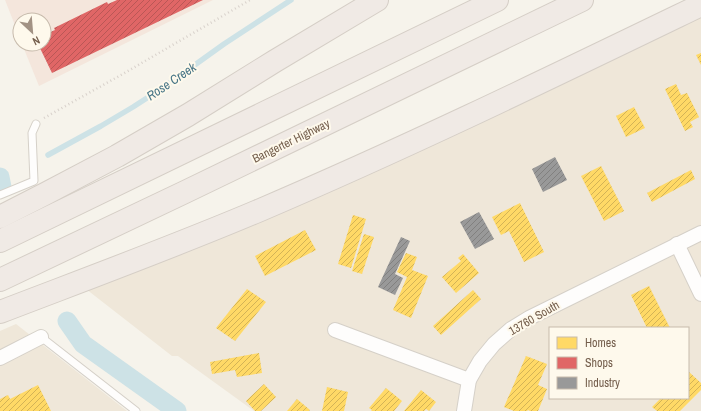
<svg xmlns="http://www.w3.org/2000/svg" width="701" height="411" font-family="'Archivo Narrow',sans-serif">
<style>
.residential{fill:#efe7d9;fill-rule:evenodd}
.commercial{fill:#f4e6dc}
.homes{fill:url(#homes-hatch)}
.shops{fill:url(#shops-hatch)}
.industry{fill:url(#industry-hatch)}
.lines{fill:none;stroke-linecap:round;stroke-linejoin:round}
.stream{stroke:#cde2e6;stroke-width:5.5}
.canal{stroke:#cde2e6;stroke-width:19}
.lane-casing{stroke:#d5d0c8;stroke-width:9}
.street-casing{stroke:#d5d0c8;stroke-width:16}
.highway-casing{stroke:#d5cec6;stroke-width:24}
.path{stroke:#d8d1cb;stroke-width:2.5;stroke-dasharray:1 3;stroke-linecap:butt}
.lane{stroke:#fefdfc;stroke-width:7}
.street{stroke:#fefdfc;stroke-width:14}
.highway{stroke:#f0eae5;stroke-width:22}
.labels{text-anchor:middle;stroke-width:4;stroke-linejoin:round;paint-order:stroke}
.street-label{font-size:12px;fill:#745e4c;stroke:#fef9ec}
.water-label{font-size:13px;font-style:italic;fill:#477586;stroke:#fef9ec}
</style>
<defs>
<pattern id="homes-hatch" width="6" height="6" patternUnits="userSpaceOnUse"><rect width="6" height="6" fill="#ffd966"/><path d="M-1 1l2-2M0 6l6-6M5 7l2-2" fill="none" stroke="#d3b356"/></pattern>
<pattern id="shops-hatch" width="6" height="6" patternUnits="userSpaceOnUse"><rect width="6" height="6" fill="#e06666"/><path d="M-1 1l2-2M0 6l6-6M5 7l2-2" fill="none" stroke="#ba5756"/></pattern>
<pattern id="industry-hatch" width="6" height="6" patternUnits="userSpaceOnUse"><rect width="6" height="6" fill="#999"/><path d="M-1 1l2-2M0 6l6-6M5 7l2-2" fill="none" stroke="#81807f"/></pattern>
</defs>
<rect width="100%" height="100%" fill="#f6f3eb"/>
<g class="residential">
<path d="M 701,0 L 701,411 L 254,411 L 178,356 L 172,356 L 86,289 ZM 550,328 L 688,328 L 688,398 L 550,398 Z"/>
<polygon points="16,324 127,411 0,411 0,331"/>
</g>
<polygon class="commercial" points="5,0 213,0 39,86 22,44 44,44 44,20 20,20 20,38"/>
<g class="homes">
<polygon points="701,53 701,65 696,55"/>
<polygon points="676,84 681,95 687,93 699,117 690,122 693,127 685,131 665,89"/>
<polygon points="634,107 645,128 626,137 616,116"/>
<polygon points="601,166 624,211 604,221 581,176"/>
<polygon points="691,170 695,179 652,202 647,193"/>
<polygon points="520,203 544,252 524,262 509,231 501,235 492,217"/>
<polygon points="353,215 366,219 351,268 338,264"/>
<polygon points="305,230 316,250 265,276 255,256"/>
<polygon points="364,234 374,237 362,274 352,271"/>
<polygon points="406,253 417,257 412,270 428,276 411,318 393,310 407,277 397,272"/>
<polygon points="463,254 479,273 456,293 442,277 461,261 458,258"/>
<polygon points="649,286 670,328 647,328 631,295"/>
<polygon points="247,289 266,302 235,341 216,328"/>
<polygon points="473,290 481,299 441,335 433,326"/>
<polygon points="259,353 262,373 237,377 235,370 212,374 210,362"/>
<polygon points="526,356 547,364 538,385 547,389 538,411 530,411 528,410 527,411 514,411 504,407"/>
<polygon points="688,371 701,383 701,390 680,411 657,411 652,407 661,398 688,398"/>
<polygon points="264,384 276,397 261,411 255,411 246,401"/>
<polygon points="38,385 51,411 0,411 0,399 8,395 10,399"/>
<polygon points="327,387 348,392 344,411 322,411"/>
<polygon points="386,388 402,401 394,411 371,411 372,410 369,408"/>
<polygon points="421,390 436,402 429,411 426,409 424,411 404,411"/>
<polygon points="297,399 310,410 309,411 287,411"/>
</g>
<polygon class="shops" points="117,0 203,0 52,73 38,44 44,44 44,35 55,30 54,28 107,2 108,4"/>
<g class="industry">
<polygon points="555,157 567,180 543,192 532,169"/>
<polygon points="479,212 494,239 475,249 460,222"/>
<polygon points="401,237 410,241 395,274 403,278 395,295 378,287"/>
</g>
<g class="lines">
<polyline class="stream" points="48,155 101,126 133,107 164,87 224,44 291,0"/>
<g class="canal">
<polyline points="0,177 2,187"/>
<polyline points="67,321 83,344 177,411"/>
</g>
<defs>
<g id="lane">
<polyline points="0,195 34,181 32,133 36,124"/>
<polyline points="41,337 136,411"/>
</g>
<g id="street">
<polyline points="677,244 701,294"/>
<polyline points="335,330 469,380"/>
<polyline points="0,358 41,337"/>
<polyline points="464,411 469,380 480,361 494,344 511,329 529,318 701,233"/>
</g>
<g id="highway">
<polyline points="0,217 45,194 117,156 188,115 275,61 377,0"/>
<polyline points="0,241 497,0"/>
<polyline points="0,280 185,192 582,0"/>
<path d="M 0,312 C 86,279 173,247 258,211 C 408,147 554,76 701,5"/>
</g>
</defs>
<use href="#lane" class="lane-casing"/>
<use href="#street" class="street-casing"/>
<use href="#highway" class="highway-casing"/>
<polyline class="path" points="44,118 121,75 250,0"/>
<use href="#lane" class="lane"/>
<use href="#street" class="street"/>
<use href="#highway" class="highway"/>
</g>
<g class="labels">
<g class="street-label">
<text transform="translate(291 141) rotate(-26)" y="4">Bangerter Highway</text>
<text transform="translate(534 318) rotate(-30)" y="4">13760 South</text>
</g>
<g class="water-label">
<text transform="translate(171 81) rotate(-34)" y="5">Rose Creek</text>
</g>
</g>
<rect x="549" y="327" width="140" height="72" fill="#fef9ec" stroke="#c7bbac"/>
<rect x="557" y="337" width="20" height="12" fill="#ffd966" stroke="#c7bbac"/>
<text x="585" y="347" font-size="12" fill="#745e4c">Homes</text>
<rect x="557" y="357" width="20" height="12" fill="#e06666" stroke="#c7bbac"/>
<text x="585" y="367" font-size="12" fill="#745e4c">Shops</text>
<rect x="557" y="377" width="20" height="12" fill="#999999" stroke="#c7bbac"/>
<text x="585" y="387" font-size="12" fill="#745e4c">Industry</text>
<g transform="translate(32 32) rotate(154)"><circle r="19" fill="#fef9ec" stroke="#c7bbac"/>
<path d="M0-3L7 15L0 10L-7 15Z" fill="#a29284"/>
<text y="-6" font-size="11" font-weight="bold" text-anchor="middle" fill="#745e4c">N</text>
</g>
</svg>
